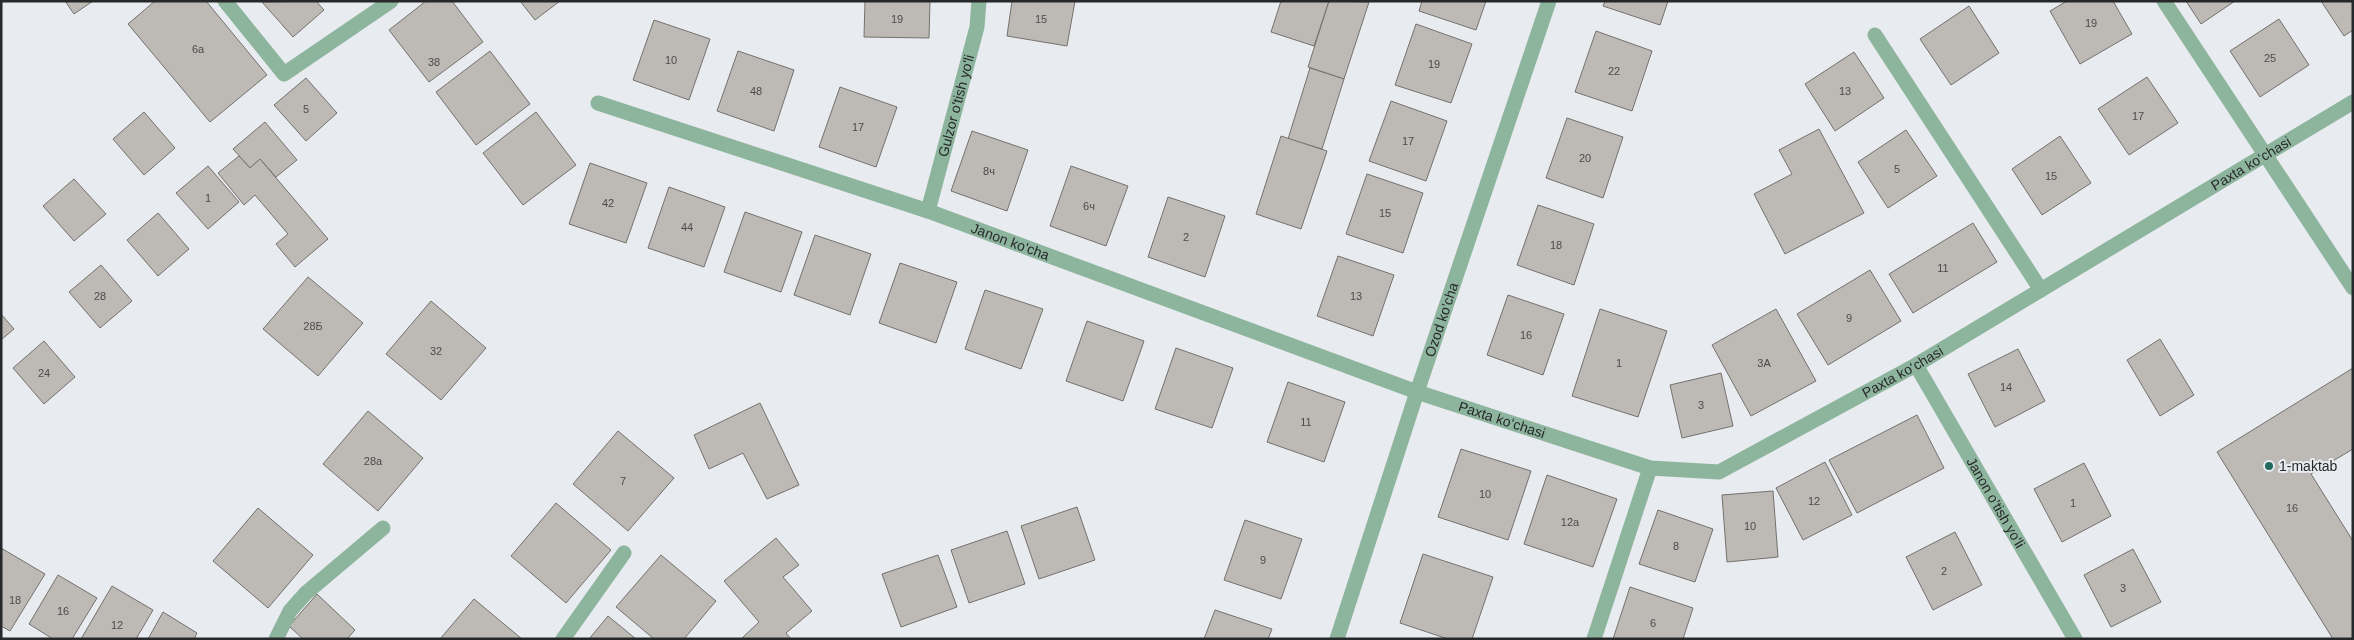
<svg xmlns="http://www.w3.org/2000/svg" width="2354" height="640" font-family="Arial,sans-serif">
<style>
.building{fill:#bdb9b5;stroke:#75716d}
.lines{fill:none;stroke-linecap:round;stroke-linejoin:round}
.service{stroke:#8db49c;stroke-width:15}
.minor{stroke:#8db49c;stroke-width:15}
.poi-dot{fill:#23695e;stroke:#e8ebf0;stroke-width:2}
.labels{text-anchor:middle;stroke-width:4;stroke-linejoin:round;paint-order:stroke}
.number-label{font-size:11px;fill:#4c4c4d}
.street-label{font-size:14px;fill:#27282a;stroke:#e8ebf0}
.poi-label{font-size:14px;fill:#27282a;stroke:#e8ebf0;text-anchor:start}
</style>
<rect width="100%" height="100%" fill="#e8ebf0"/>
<g class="building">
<polygon points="65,1 93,1 74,14"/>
<polygon points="155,1 206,1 267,75 210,122 128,24"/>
<polygon points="316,1 324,10 293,37 262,2"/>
<polygon points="426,1 452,1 483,42 429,82 389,30"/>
<polygon points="520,1 560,1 535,20"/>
<polygon points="865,1 930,1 929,38 864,37"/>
<polygon points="1012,1 1075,1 1067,46 1007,36"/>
<polygon points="1281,1 1329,1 1314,46 1271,32"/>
<polygon points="1329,1 1369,2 1344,79 1308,67"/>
<polygon points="1422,1 1486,1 1476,30 1419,11"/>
<polygon points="1605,1 1668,1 1660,25 1603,6"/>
<polygon points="2067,1 2113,1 2132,34 2080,64 2050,11"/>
<polygon points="2186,1 2235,1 2201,24"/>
<polygon points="2321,1 2353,1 2353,30 2344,36"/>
<polygon points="1969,6 1999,53 1951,85 1920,39"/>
<polygon points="2279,19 2309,65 2260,97 2230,51"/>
<polygon points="654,20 710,39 689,100 633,80"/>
<polygon points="1416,24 1472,44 1451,103 1395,85"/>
<polygon points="1596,31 1652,51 1632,111 1575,92"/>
<polygon points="490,51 530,104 476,145 436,92"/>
<polygon points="738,51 794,70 774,131 717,111"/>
<polygon points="1854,52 1884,98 1835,131 1805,84"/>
<polygon points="1310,68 1344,79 1322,149 1288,139"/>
<polygon points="2147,77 2178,123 2129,155 2098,109"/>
<polygon points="306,78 337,113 306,141 274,105"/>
<polygon points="840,87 897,107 876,167 819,147"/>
<polygon points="1391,101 1447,121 1426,181 1369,161"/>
<polygon points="144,112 175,148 144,175 113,139"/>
<polygon points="536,112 576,165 523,205 483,153"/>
<polygon points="1567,118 1623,137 1603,198 1546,178"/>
<polygon points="265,122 297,160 276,177 260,159 250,168 233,149"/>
<polygon points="1819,129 1864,213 1785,254 1754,194 1792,174 1779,150"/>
<polygon points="1906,130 1937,176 1888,208 1858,162"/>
<polygon points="972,131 1028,150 1007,211 951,191"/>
<polygon points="1281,136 1327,151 1301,229 1256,214"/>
<polygon points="2060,136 2091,183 2042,215 2012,169"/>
<polygon points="239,156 250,168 260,159 328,239 295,267 276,244 288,234 255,195 244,205 218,173"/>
<polygon points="590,163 647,183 626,243 569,224"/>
<polygon points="208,166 239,202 208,229 176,193"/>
<polygon points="1071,166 1128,186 1106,246 1050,226"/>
<polygon points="1367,174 1423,193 1403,253 1346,234"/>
<polygon points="74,179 106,214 74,241 43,206"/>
<polygon points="669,187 725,207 704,267 648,248"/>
<polygon points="1168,197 1225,216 1205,277 1148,257"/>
<polygon points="1538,205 1594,224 1574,285 1517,265"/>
<polygon points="745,212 802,232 781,292 724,272"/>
<polygon points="158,213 189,249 158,276 127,240"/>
<polygon points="1973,223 1997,262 1913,313 1889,274"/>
<polygon points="815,235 871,254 850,315 794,295"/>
<polygon points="1338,256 1394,275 1373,336 1317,316"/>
<polygon points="900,263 957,282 936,343 879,323"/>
<polygon points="101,265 132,301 100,328 69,292"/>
<polygon points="1870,270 1901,321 1828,365 1797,314"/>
<polygon points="308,277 363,323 318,376 263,329"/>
<polygon points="985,290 1043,309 1021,369 965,349"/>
<polygon points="1508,295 1564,314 1543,375 1487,355"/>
<polygon points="431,301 486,348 441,400 386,354"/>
<polygon points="1600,309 1667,331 1638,417 1572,396"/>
<polygon points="1776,309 1816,381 1751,416 1712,345"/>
<polygon points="1,314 14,329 1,340"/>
<polygon points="1087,321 1144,341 1123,401 1066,381"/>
<polygon points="2160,339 2194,395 2160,416 2127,360"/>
<polygon points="44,341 75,377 44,404 13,368"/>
<polygon points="1176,348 1233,368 1212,428 1155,409"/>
<polygon points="2018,349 2045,401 1995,427 1968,374"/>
<polygon points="2353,368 2353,449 2311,474 2353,541 2353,639 2333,639 2217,452"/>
<polygon points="1721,373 1733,426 1682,438 1670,385"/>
<polygon points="1288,382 1345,402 1324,462 1267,442"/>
<polygon points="760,403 799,485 767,499 743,453 709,469 694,435"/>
<polygon points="368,411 423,458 378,511 323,464"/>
<polygon points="1917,415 1944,468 1857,513 1829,460"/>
<polygon points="618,431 674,478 628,531 573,484"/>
<polygon points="1461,449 1531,471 1508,540 1438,517"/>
<polygon points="1825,462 1852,515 1803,540 1776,488"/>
<polygon points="2084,463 2111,516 2062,542 2034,489"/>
<polygon points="1547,475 1617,499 1593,567 1524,544"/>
<polygon points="1773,491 1778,557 1727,562 1722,495"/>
<polygon points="556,503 611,550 566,603 511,556"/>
<polygon points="1077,507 1095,560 1039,579 1021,526"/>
<polygon points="258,508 313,555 268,608 213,561"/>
<polygon points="1658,510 1713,529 1695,582 1639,564"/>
<polygon points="1245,520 1302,539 1281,599 1224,580"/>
<polygon points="1007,531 1025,584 969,603 951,550"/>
<polygon points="1955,532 1982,585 1933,610 1906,557"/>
<polygon points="776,538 799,565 783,577 812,611 786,633 791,639 741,639 759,622 724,581"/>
<polygon points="1,548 45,574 10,631 1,626"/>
<polygon points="2133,549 2161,602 2111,627 2084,575"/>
<polygon points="1423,554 1493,577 1472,639 1448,639 1400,623"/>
<polygon points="661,555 716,601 684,639 654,639 616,607"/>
<polygon points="938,555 957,607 901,627 882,574"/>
<polygon points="58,575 97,598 72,639 53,639 29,624"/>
<polygon points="112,586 153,610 136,639 81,639"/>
<polygon points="1630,587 1693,608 1683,639 1613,639"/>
<polygon points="317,594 355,630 347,639 303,639 289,626"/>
<polygon points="474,599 522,639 440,639"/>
<polygon points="1215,610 1272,629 1268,639 1204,639"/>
<polygon points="163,612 197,633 194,639 148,639"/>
<polygon points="608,616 636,639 589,639"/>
</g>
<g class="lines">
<g class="service">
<polyline points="2164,1 2353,288"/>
<polyline points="1875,35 2041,290"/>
<polyline points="276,639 290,611 306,593 383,528"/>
<polyline points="563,639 624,553"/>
<polyline points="1594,639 1650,468"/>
</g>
<g class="minor">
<polyline points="225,1 284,74 391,1"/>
<path id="s1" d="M 598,103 L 928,211 L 1417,392 L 1650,468 L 1719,472 L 1916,365 L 2353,102"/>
<path id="s2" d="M 928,211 L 977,27 L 979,1"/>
<path id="s3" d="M 1916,365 L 2075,639"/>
<path id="s4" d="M 1337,639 L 1417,392 L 1549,1"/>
</g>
</g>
<circle class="poi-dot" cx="2269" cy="466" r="5"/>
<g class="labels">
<g class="number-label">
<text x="897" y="23">19</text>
<text x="1041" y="23">15</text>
<text x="2091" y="27">19</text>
<text x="198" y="53">6a</text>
<text x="2270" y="62">25</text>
<text x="671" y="64">10</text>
<text x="434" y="66">38</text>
<text x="1434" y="68">19</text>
<text x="1614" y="75">22</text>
<text x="756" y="95">48</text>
<text x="1845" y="95">13</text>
<text x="306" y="113">5</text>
<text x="2138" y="120">17</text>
<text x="858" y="131">17</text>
<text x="1408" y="145">17</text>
<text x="1585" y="162">20</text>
<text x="1897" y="173">5</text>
<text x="989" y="175">8ч</text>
<text x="2051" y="180">15</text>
<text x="208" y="202">1</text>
<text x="608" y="207">42</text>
<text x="1089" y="210">6ч</text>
<text x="1385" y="217">15</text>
<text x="687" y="231">44</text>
<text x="1186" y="241">2</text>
<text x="1556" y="249">18</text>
<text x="1943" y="272">11</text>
<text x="100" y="300">28</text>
<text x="1356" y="300">13</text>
<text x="1849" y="322">9</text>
<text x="313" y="330">28Б</text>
<text x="1526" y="339">16</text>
<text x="436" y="355">32</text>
<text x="1619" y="367">1</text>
<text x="1764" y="367">3A</text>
<text x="44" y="377">24</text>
<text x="2006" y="391">14</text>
<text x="1701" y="409">3</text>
<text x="1306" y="426">11</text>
<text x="373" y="465">28а</text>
<text x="623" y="485">7</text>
<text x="1485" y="498">10</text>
<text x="1814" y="505">12</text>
<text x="2073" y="507">1</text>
<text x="2292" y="512">16</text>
<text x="1570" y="526">12a</text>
<text x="1750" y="530">10</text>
<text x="1676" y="550">8</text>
<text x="1263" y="564">9</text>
<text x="1944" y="575">2</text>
<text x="2123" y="592">3</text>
<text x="15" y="604">18</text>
<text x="63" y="615">16</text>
<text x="1653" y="627">6</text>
<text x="117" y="629">12</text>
</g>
<g class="street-label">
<text dy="5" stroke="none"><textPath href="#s2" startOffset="109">Gulzor o'tish yo'li</textPath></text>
<text dy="5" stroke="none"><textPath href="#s1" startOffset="1798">Paxta ko‘chasi</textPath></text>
<text dy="5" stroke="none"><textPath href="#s1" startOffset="435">Janon ko'cha</textPath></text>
<text dy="5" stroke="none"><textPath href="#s4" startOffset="336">Ozod ko'cha</textPath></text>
<text dy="5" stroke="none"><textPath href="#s1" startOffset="1392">Paxta ko‘chasi</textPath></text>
<text dy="5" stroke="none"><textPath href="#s1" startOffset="958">Paxta ko‘chasi</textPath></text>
<text dy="5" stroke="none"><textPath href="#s3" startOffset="159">Janon o'tish yo'li</textPath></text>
</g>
<g class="poi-label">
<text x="2279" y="471">1-maktab</text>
</g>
</g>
<rect width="2354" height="640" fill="none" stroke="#27282a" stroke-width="5"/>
</svg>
